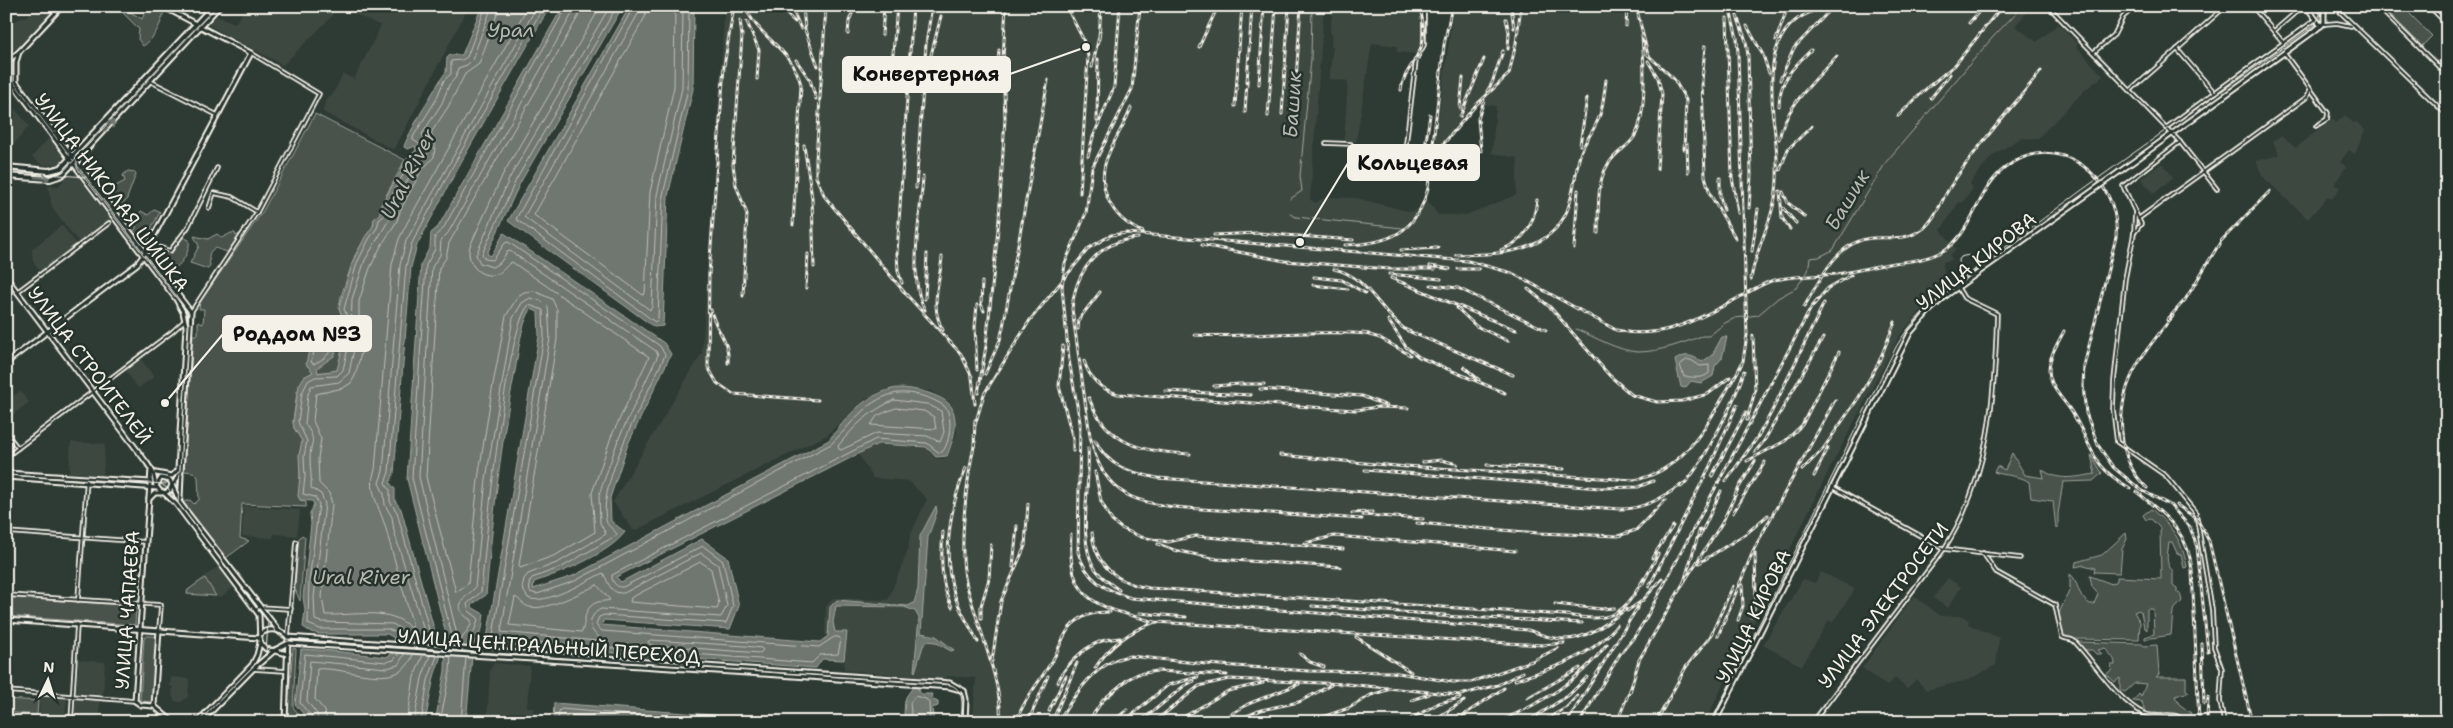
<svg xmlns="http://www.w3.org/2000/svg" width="2453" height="728" font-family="'Shantell Sans',sans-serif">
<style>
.built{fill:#3c4841}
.green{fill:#48524c;stroke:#9ea29a}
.water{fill:#6f7770;stroke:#a4a8a0;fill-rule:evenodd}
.pier{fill:#2e3b34}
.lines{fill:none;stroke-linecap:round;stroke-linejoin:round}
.shore{stroke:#bfc0b8;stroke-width:1}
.stream{stroke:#a4a8a0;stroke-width:1}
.street-casing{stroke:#f4f1e8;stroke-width:5.5}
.secondary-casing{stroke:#f4f1e8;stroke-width:7}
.primary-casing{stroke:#f4f1e8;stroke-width:8}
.street{stroke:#26332d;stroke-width:2}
.secondary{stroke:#26332d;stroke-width:3}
.primary{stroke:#26332d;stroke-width:4}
.tram{stroke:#f4f1e8;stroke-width:1}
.rail-casing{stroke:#f4f1e8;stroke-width:3}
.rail{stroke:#26332d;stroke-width:1;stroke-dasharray:4;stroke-linecap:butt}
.secondary-bridge-casing{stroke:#f4f1e8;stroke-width:7;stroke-linecap:butt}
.secondary-bridge{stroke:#26332d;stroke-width:3}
.oneway{stroke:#6e766e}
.labels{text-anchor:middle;stroke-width:5;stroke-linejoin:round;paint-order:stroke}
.street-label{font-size:19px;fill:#f4f1e8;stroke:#26332d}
.water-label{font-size:20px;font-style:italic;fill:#b8bab2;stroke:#26332d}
.leader{fill:none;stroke:#f4f1e8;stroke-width:2}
.callout-dot{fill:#f4f1e8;stroke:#26332d;stroke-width:2}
.callout{fill:#f4f1e8;stroke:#f4f1e8;stroke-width:2}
.callout-label{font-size:20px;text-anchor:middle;font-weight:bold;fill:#111}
</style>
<rect width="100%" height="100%" fill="#2e3b34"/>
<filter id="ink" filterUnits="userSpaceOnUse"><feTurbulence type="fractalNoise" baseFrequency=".02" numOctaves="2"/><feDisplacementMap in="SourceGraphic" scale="10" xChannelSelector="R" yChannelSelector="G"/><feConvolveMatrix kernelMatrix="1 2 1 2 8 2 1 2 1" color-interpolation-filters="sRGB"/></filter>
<g filter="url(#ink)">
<g class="built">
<polygon points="40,6 57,6 17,48 6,55 6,25 35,12"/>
<polygon points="248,6 335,6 332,16 283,65 208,25 216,16 235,23"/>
<polygon points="338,6 469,6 394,150 323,112 325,102 329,96 332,96 343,74 354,79 381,26"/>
<polygon points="725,6 1324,6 1310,199 1315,203 1326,197 1356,198 1411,212 1420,208 1424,200 1428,201 1438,215 1466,215 1516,195 1518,158 1492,153 1496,106 1478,104 1444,144 1432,162 1454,6 2032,6 2015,26 2037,42 2058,24 2078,44 2076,46 2103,76 2085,90 2037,139 2021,138 1993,155 1970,183 1972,190 1962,203 1959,202 1941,230 1956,249 1950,255 1952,260 1943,262 1945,282 1900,335 1830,468 1705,722 973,722 976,678 947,676 944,679 844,670 846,638 825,635 826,607 833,598 888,600 908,550 910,536 927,499 909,481 873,478 859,455 878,445 926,448 937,459 947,458 957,433 951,403 931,391 891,387 865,399 827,435 634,531 613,502 702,353"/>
<polygon points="1333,6 1420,6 1423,24 1420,48 1416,54 1397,52 1397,46 1372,43 1356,142 1344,141 1348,81 1329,79 1333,47 1331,47 1332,34 1330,33"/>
<polygon points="6,104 11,104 29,126 14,144 6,144"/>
<polygon points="2345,115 2353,123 2356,122 2365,130 2355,154 2349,150 2340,162 2346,167 2334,184 2340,188 2332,199 2328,196 2308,219 2263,177 2256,161 2279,155 2273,141 2281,136 2296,148 2324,125 2333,119 2336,123"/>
<polygon points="49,138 64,158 60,164 42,165 32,157"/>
<polygon points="2162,163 2173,177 2154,194 2141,179"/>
<polygon points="66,177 79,178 111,220 79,243 52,207 48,186 59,186"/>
<polygon points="62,225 77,245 41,272 33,262 32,249"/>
<polygon points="141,359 154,377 138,388 125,370"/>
<polygon points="20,391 29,402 10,417 6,412 6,402"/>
<polygon points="71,442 105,444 103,475 69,473"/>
<polygon points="244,506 300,510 297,536 274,534 273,538 242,536"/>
<polygon points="219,566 234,587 221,597 186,595 186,590"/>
<polygon points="1821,572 1855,589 1832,623 1829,620 1802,666 1763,645 1803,579 1815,583"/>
<polygon points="1948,578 1961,587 1948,608 1933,598"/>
<polygon points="1914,596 1941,616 1962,616 1969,620 1968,624 1999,638 1996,665 1968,680 1926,690 1916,679 1907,689 1895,678 1887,686 1862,668"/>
<polygon points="78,660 105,662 103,695 76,693"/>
<polygon points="494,663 530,666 527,707 533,708 533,722 487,722 490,670"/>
<polygon points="171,677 189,679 188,697 181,702 175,701 172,695 173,687 170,686"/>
<polygon points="40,697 67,699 65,717 39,715"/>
<polygon points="76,699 100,701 99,718 74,717"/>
</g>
<g class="green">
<path d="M 136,6 L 158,6 L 164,9 C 163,21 154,40 143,46 L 138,39 L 139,29 L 123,13 L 127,10 L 142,19 L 146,11 Z"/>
<polygon points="2382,6 2402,6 2432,36 2422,46"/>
<path d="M 315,114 L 405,160 L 381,205 L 380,213 L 374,219 L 373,226 L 355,255 L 341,296 L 339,308 L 342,316 L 340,338 L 317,346 L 307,366 L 311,368 L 317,368 L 342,344 C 344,350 340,366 336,371 L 312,373 L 304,377 L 297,392 L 293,421 L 294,428 L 302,441 L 300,452 L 300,500 L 306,501 L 306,507 L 242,504 L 240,538 L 249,541 L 226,558 L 183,502 L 190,500 L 194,504 L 199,500 L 198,477 L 193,472 L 184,471 L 193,335 L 198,335 L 198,322 L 203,324 L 204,309 L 199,309 L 200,302 L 263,211 Z"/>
<path d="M 128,171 L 135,172 L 136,174 L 126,201 L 122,204 C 115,201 113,194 114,187 L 125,181 L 123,175 Z"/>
<polygon points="155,209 160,212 144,242 141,242 133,231 136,229 136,220 141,211 148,215"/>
<path d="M 231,233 L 235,233 L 236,236 L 241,233 L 227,252 L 215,248 C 207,252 209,258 210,265 L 208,269 L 190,263 L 199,246 L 194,236 L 208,239 L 217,234 L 222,238 Z"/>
<path d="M 183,237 L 189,240 C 191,250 181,267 172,269 L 163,261 L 154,247 L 171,254 Z"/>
<path d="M 2012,453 L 2025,475 L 2044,478 L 2042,469 C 2057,482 2076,477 2095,474 L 2091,455 L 2102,473 L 2093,481 L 2063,482 L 2058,514 L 2058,528 L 2056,529 L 2053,501 L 2031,498 L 2029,482 C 2020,475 2005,476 1994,472 L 1997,466 L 2005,470 Z"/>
<path d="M 2151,509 C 2172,526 2182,540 2187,567 L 2184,568 L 2181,555 L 2177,553 L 2172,542 L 2169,542 C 2168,553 2164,563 2173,571 L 2173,585 L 2177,588 L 2177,592 L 2180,593 L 2182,601 L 2173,611 L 2171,635 L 2145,639 L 2145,637 L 2154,634 L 2153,609 L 2147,609 L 2147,630 L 2144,627 L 2141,612 L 2139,610 L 2134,612 L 2140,622 L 2139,640 L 2075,639 L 2063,637 L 2059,613 L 2070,589 L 2070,574 C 2079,580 2076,596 2090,604 L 2094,604 L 2098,594 L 2092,587 L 2090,576 L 2112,584 L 2117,581 L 2117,577 L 2161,579 L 2160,528 L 2151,519 L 2146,520 L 2143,515 Z"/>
<polygon points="2126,533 2127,539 2122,549 2120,573 2094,572 2095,568 2084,565 2075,567 2076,562 2102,555"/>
<polygon points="302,535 305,537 300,601 295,589 298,540"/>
<polygon points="205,578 216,596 187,594 188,590"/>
<polygon points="6,597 136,606 135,625 6,616"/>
<polygon points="147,636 154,636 157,639 152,702 140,701 144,638"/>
<path d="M 2078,642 L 2142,644 L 2144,646 L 2157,645 L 2159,674 L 2156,677 L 2186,677 L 2186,690 L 2189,692 L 2175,696 L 2179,704 L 2191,713 L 2186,718 L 2179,715 L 2148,715 L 2145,712 L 2142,702 L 2133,701 L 2139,694 L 2141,697 L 2146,684 L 2135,683 L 2125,692 L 2120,690 L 2120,678 L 2115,682 L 2106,674 L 2112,670 L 2111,665 L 2115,665 C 2115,656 2109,655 2105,648 L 2098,650 L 2102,654 L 2096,654 L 2092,650 L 2083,650 Z"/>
<polygon points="293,648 296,649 293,707 305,722 288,722 287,719"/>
<polygon points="6,699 38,701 37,715 6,712"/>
</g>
<g class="water">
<path d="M 482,6 L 550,6 L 460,164 L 417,245 L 411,267 L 394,473 L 390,483 L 395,489 L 395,501 L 401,509 L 436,636 C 447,654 436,664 433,682 C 430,695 428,708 425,722 L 310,722 L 295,704 L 301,649 L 333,651 L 386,657 L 392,654 L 395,645 L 393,637 L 387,634 L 320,634 L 311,632 L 303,627 L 305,610 L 303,597 L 311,524 L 310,514 L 314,504 L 312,501 L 300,500 L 298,496 L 300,476 L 299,455 L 302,441 L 294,428 L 293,422 L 299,385 L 304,377 L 313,372 L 306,364 L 309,350 L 340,338 L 342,316 L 339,308 L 353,261 L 365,237 L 373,226 L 374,219 L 380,213 L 381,205 L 401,171 L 403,163 L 416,150 L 415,146 L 408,149 L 404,147 C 404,141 441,77 446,72 L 447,58 L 450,55 L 462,55 ZM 339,345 L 343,345 L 337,370 L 318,373 L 317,368 L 334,356 Z"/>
<path d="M 563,6 L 623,6 L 520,183 L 487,254 L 491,256 L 504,233 L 664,343 L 671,354 L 628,444 L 610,498 L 611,521 L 625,532 C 609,554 560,573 534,582 L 533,589 L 573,576 L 829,440 C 840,426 852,410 867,400 C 873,396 884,391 891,389 C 904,385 946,394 952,408 C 959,425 953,440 947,456 L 936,457 L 926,447 L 878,444 L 616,577 L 621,582 L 702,539 L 728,558 L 739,606 L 730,629 L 604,620 L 601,625 L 820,642 L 828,636 L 830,607 L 837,600 L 908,606 L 914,603 L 918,589 L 920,536 L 936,506 L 937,512 L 928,537 L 921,633 L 936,636 L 954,650 L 951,651 L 935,642 L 927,641 L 923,646 L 915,672 L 914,671 L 919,618 L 915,611 L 904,607 L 836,606 L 833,622 L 835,632 L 847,632 L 844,660 L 822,659 L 816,668 L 492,644 L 487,638 L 539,336 L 538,312 L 531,309 C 520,327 519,350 515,371 C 500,445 493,520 486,595 L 471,605 L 473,608 L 484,614 L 482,629 L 473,646 L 466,722 L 435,722 L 445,671 L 446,634 L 407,479 L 421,264 L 430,247 L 431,233 L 438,227 Z"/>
<polygon points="630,6 694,6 693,89 668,196 663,326 654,327 508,221"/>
<path d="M 1722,337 L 1727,337 L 1722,358 L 1715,366 L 1713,376 L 1701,383 L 1691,381 L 1685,388 L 1681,387 L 1675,360 C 1685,354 1691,354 1702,362 L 1712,355 Z"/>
<path d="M 913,686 L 917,686 L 921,694 L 932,694 L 931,699 L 938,702 L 938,706 L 932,708 L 934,722 L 902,722 C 905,714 904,708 905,701 C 906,694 911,692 913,686 Z"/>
<polygon points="554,703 712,715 719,717 719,722 553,722"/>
</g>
<polygon class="pier" points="392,642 475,647 474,656 392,650"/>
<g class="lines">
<g class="shore">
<path d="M 500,6 L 479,64 L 465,74 L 448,107 L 431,133 L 435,146 L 434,157 L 421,171 L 400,211 L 397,221 L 381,246 L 370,268 L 359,301 L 359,330 L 362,350 L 355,376 L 351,383 L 343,388 L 316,394 L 313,421 L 321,439 L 318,458 L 319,483 L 329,493 L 332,504 L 322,597 L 325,615 C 351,616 392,606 410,628 L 413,626 L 387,533 C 383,513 366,490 375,470 L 392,264 L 399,239 L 407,223 L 528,6"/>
<path d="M 573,6 L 572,14 L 448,233 L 441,240 L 440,255 L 432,267 L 419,477 L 459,643 L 471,625 L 471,620 C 450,608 464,598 475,588 L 486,479 L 513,318 L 522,303 L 530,298 L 542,301 L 548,307 L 550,338 L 501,632 L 597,641 L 599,637 C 588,630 587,616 601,609 L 721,617 L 727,606 L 718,565 L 701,553 L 624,593 C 609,594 609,582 603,573 C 586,581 545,606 528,598 L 522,588 L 524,579 L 528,574 L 559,562 L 606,534 L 600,523 L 599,495 L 618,440 L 658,355 L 656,351 L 510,251 L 507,252 L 500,263 L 492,267 L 480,263 L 476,255 L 510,177 L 610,6"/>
<path d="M 581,6 L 578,17 L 449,243 L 446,258 L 439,268 L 426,477 L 456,592 L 468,584 L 478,479 L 493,384 L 506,316 L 518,296 L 524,292 L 534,291 L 552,299 L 557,310 L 557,339 L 519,565 L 520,568 L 556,555 L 595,532 L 592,493 L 611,437 L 649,357 L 512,262 C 507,264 504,271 497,274 C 480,280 465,262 470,246 L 503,174 L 601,6"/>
<polyline points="634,6 516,219 655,322 658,319 663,195 688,89 689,6"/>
<polyline points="640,6 638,14 524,217 650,310 652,307 657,195 682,88 683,6"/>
<polyline points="647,6 645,17 534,215 643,295 645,293 650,192 674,87 675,6"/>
<path d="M 326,347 L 331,349 C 328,357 321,360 314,364 L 311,362 L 314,352 Z"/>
<path d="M 1687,360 L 1691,360 L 1700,366 L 1709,365 L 1709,373 C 1702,380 1692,376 1684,377 L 1680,365 Z"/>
<path d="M 894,400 L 927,404 L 941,411 L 944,432 L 940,442 L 927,436 L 877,433 L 841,450 L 839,449 L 838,446 C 856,424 869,412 894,400 Z"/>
<polygon points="896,408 924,411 934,417 936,429 871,425 877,416"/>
<polygon points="701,562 711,569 719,604 717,609 630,602 631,598"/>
<path d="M 597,585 L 610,600 C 606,601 603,601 598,602 C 583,607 586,621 582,632 L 509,625 L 515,597 C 520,599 523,606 530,607 C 547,611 582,592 597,585 Z"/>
<polygon points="651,640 746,646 761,648 763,650 760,653 651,645 648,642"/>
<polyline points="400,642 397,633 388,629 320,629 308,624 309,582 319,504 315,497 303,494 305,477 304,456 307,441 298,422 302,393 308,381 315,377 337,376 343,370 348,347 345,340 347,316 344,309 357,263 369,239 377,228 379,220 385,215 386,207 408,165 421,153 421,145 413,140 413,137 436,100 444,80 451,74 451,61 462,60 467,57 486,6"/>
<path d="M 406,642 L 402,630 L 393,624 L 321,622 L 315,620 L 314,597 L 325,504 L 321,494 L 311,488 C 312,478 310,469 310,459 C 310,440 318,442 305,424 L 308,394 L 311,386 L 339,382 L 349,373 L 354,349 L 351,331 L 352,299 L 365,260 L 390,218 L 392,209 L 414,168 L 427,155 L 427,144 L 422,134 L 442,103 L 449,85 L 456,77 L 458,68 L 467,65 L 472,60 L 492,6"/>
<polyline points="428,644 394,531 392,517 385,505 384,494 379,483 383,471 400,265 406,241 414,227 537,6"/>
<polyline points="435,644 431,637 397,512 390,502 390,490 385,483 389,472 406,266 412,243 455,162 544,6"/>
<polyline points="451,645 451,632 412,478 426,265 435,249 435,236 443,229 567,6"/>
<path d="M 467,647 C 470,636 477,629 478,618 L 469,611 L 467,604 L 481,592 C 485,549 506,324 529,305 L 543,310 L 544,337 L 493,635 L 495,639 L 812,663 L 820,655 L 838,654 L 841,640 L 839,637 L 834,637 L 819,647 L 602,631 L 598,628 L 596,624 L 599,617 L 604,615 L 726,623 L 733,606 L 723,561 L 703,546 L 623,587 C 617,588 611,582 612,575 L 876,439 L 927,443 L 938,452 L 942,452 C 950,444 954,414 944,406 C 932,397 907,390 893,394 C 864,401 851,426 831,444 L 575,581 L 537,594 L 530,592 L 529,583 L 532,578 L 562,567 L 617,535 C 615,529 607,527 606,520 C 598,479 648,395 665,355 L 660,346 L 508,242 L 505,243 L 493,260 L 485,259 L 482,254 L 516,180 L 617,6"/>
<polyline points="313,722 312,717 300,703 305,654 386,662 394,660 399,653"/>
<polyline points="319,722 317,714 307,701 310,661 387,668 398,665 405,653"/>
<path d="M 327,722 L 325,711 L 315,699 L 317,669 C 346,666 401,694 413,654"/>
<polyline points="407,722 414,677 423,655"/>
<polyline points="414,722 422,678 430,655"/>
<polyline points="421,722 428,680 437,656"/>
<polyline points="440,722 450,672 451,656"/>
<polyline points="461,722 466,657"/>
<polyline points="558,722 559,711 561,709 714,722"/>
<polyline points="564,722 567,715 653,722"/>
<polyline points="908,722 911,712 910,703 915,696 926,699 929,703 930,722"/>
</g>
<g class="stream">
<polyline points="1290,199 1302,191 1300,176 1311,59 1312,6"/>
<polyline points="1290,214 1296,217 1402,228"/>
<path d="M 1576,329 C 1595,337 1618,351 1638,352 C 1659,352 1683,343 1702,336 L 1709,336 L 1725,323 L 1735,318 L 1758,315 L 1778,298 L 1796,288 L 1808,271 L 1810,258 L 1819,257 L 1833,250 L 1886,162 L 1993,37 L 2023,6"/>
</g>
<defs>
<g id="street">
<polyline points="2048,6 2180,142 2217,189"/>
<polyline points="2252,6 2283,42"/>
<polyline points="2334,6 2447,115"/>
<polyline points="2377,6 2447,75"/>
<polyline points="2429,6 2447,24"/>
<polyline points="2325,24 2337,23 2351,26"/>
<polyline points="2274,31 2303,6"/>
<polyline points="2177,49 2215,93"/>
<polyline points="2094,52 2114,35 2123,17 2136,6"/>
<polyline points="2284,53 2328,113 2327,119 2316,126"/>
<polyline points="150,81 217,115"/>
<polyline points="2131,90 2226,6"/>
<polyline points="2167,127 2315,20"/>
<polyline points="2180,142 2123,186 2141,224 2134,233 2125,279 2114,381 2113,409 2117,442 2166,476 2196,513 2212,610 2214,647 2222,669 2220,701 2224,722"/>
<path d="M 1326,143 L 1351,144 C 1354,152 1350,159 1353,166 C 1372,174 1393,169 1405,152 L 1416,60 L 1424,45 L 1424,6"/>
<polyline points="209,208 214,193 232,197 257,212"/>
<polyline points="2138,219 2307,97 2310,90"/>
<polyline points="6,228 9,176"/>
<polyline points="2134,233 2135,213"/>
<polyline points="150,244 170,251 188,227 217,168"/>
<polyline points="17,292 109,223"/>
<polyline points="191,312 257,212 319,94 251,53"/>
<polyline points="6,433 18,448"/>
<polyline points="6,457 172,332 184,321"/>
<polyline points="1834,488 1944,549 2020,558"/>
<polyline points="6,532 146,542"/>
<path d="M 1983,553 L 1996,572 L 2055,605 L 2062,637 C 2066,640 2072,638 2075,642 C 2095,663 2118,702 2145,714 C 2158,719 2175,709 2185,722"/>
<polyline points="6,595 161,605 159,630"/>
<polyline points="78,600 87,478"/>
<polyline points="256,610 259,607 291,609"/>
<polyline points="288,637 296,542"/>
<polyline points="254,669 286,671"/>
<polyline points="6,691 135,701"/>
<polyline points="71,722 77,624"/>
<path d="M 1813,722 L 1944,549 C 1990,478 1995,396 1997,314 L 1964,298 L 1958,288"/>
<polyline points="2355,722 2377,718 2386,722"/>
</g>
<g id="secondary">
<polyline points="162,6 196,24"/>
<polyline points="2306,6 2321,26"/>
<polyline points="19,52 16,62 16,82 191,312 181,472 170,490"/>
<polyline points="6,62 19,52 62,6"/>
<polyline points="7,76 176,299 183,312 186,326 178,470 172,476 156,473"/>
<polyline points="2119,172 2313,32 2324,23 2324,6"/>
<polyline points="6,277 147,463 153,472 156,486"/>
<polyline points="6,363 137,264 143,256 251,53 201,27"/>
<polyline points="151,469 135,701 141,705 154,706 173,722"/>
<polyline points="6,473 151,482"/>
<polyline points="6,477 157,488"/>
<polyline points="172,484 170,490 165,493 160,491 156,486 161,478 170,480 180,503 279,631"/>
<polyline points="164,493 176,504 259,615 260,643 257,655 252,665 197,722"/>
<polyline points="149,499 155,493 162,493"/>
<polyline points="180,499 181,475"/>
<polyline points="6,620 259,638"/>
<path d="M 260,634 C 269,627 280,629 288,637"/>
<polyline points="288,637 807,673"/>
<polyline points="260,643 266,649 288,654"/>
<polyline points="288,643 808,677"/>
<polyline points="809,673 950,683 964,691"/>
<polyline points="809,677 950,687 961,690"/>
<polyline points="964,691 966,699 965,722"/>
<polyline points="154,706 159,630"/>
<polyline points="201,722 253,669 275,650 288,643"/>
<polyline points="285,722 288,637"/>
<polyline points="1715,722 1910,333 1928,312 1947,295 2098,187"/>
</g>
<g id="primary">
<polyline points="6,167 49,171 61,168 213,6"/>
<polyline points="6,176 50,179 62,175 219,6"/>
</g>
</defs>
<use href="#street" class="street-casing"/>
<use href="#secondary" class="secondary-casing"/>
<use href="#primary" class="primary-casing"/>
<use href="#street" class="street"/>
<use href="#secondary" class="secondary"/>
<use href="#primary" class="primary"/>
<g class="tram">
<polyline points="77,155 77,168 187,312 189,324 178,503"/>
<polyline points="6,171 86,177"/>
<polyline points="54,175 63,172 217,6"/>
<path d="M 1972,273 L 1964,274 L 1960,270 L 1959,260 L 1961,257 C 1969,254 1975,255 1978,264 L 1974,272"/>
<polyline points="6,475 166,484"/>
<path d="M 161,484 L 167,488 L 278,635 L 285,639 L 948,684 C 966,689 962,706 961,722"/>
<polyline points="266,655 268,621"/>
<polyline points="198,722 271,648 291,640"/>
<path d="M 1711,722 L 1896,347 C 1922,302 1967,277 2007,246 C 2107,169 2212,99 2315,25 L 2320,15 L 2318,6"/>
</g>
<defs>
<g id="rail">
<polyline points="734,6 724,66 709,274 708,367 717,383 733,394 818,400"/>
<path d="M 745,6 C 757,38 793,48 801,85 L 793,225"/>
<polyline points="778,6 795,22"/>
<polyline points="791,6 801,29"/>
<polyline points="803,6 805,30 818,66"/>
<polyline points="826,6 816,159 816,177 825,197 905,293 961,354 972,377 975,404"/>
<polyline points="1066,6 1083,39 1088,56 1080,193"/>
<path d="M 1140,6 L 1132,89 L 1092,168 L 1086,213 L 1065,263 L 1062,287 L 1069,360 L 1080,422 L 1078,552 C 1086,580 1105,590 1131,598 L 1528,630 C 1537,633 1546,637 1555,638 C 1581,644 1607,624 1626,609"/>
<polyline points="1511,6 1514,28"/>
<polyline points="1636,6 1648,55 1674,79 1686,100 1684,149"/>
<polyline points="6,9 12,6"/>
<polyline points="1737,16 1746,41 1748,56 1751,175 1749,208"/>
<polyline points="1727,18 1732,177 1738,213"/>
<polyline points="1506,19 1509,32 1508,49"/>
<polyline points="740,20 742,36 733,165 736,185 747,214 743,296"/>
<polyline points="747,22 759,50 757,79"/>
<polyline points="1969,23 1984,6"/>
<polyline points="1626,26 1627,6"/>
<polyline points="1747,26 1763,55 1769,73"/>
<polyline points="848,34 849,21 855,6"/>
<polyline points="882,35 884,6"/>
<polyline points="1099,39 1101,6"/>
<polyline points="1776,40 1788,6"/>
<polyline points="1705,46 1702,81 1705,176 1710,194 1736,239"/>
<polyline points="1199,47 1218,6"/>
<polyline points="931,55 941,16"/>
<polyline points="1003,58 1006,6"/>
<polyline points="796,60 810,80 816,99"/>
<polyline points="1648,61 1658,78 1662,94 1657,169"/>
<polyline points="1092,67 1100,32"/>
<polyline points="891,77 897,6"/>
<polyline points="1780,80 1794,48 1834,6"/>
<polyline points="1259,84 1264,6"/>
<path d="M 1401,90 C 1403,73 1414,65 1420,50 C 1426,36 1423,21 1420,6"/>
<polyline points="1487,91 1492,83 1503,51"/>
<polyline points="1931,98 1950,74"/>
<polyline points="1235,106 1242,6"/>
<path d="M 1779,106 C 1779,81 1793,67 1811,50"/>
<path d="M 1131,108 C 1125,124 1115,138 1109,153 C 1094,186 1111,219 1143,232"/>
<polyline points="1460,108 1463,78"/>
<polyline points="1294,109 1301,6"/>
<polyline points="1245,112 1252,6"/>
<polyline points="1282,114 1289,6"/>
<polyline points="1268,116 1276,6"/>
<path d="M 1773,116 C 1771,82 1767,40 1799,18 C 1807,13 1816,10 1825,6"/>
<polyline points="1898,116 1928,87 1955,65 2002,6"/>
<polyline points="1460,117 1484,59"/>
<polyline points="1097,121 1098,59"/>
<path d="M 1779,139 C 1785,107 1815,80 1837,56"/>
<polyline points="1687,144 1688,172"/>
<polyline points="804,145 812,198 814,267"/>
<polyline points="1580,145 1587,98"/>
<polyline points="1481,151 1478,119 1484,100"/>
<polyline points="1435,154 1476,105 1509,74 1516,43 1521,6"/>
<polyline points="1088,156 1093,137 1114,87 1120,6"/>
<polyline points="1780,170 1788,149 1812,126"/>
<path d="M 923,177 C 921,213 907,280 925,310"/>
<polyline points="1720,178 1720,197 1724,210"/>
<polyline points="1420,180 1430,115"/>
<polyline points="916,188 926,44 932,6"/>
<polyline points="1780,191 1782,218 1790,229"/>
<polyline points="1783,192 1788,203 1805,217"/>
<polyline points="1783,208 1796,223"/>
<path d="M 1598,233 C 1599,209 1595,178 1612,159 C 1619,150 1631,145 1636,134 C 1647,112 1644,60 1642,35"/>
<polyline points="1214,235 1258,233 1353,240"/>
<path d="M 1138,238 C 1098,241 1075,272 1072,309 L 1090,436 C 1095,458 1102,477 1121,491 C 1147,510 1208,509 1240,511 C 1281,514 1321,516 1362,519"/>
<polyline points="1202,245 1285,261 1389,269 1435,269"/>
<path d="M 1345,245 C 1388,244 1417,233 1428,188 L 1444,45 L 1452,6"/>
<polyline points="1574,248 1578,190"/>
<polyline points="1401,250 1438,248"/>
<path d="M 1501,250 C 1525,241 1534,224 1537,200"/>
<polyline points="1752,251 1758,209"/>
<path d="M 1456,255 C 1496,254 1548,255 1567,211 C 1574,193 1575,173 1580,155 C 1583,144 1591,135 1596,124 C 1603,111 1604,95 1606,80"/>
<path d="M 942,257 C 940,282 929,307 943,330"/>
<polyline points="1430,266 1450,269"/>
<path d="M 1334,269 C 1368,276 1379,312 1406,330 L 1513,375"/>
<polyline points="1458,269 1479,269"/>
<polyline points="1389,274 1441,279"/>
<polyline points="1314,277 1342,280 1365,293"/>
<polyline points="1391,278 1516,330"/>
<path d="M 1751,279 C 1755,251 1770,226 1775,198 C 1780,171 1776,137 1772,110"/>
<polyline points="982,282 981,304 984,311"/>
<polyline points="902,283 898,271 897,253 913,6"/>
<polyline points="1313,285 1348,289"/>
<polyline points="1431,285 1458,288 1546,330"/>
<polyline points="806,288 808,254"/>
<polyline points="1528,289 1551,308 1609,375 1632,395 1657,402 1682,401 1708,394 1730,377"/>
<polyline points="925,299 927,254"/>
<polyline points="977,305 975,327 977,370"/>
<path d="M 1804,307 C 1820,280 1837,240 1873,238 C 1892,237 1907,241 1924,228 C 1937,217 1942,198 1952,184 C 1978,144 2012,108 2041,71"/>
<polyline points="1457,308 1476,326 1508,341"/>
<path d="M 711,310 C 715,331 730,339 728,363"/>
<polyline points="1388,320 1406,347 1419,357 1505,393"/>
<polyline points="2167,320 2185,300 2221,241 2270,191"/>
<polyline points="1078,329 1079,319 1100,292"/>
<path d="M 2064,331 C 2058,343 2049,356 2049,370 C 2050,389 2064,399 2073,414 C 2093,447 2090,466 2130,488"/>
<polyline points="1362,333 1380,338 1410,355"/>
<path d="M 1195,335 C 1253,338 1311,329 1369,334"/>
<polyline points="1063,346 1059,386 1073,439 1073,451"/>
<path d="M 1084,361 C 1090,379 1100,389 1118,394 L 1355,410 L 1378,407 L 1408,408"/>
<polyline points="1464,367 1479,380"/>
<polyline points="985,374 1000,340 1003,327 1048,80"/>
<polyline points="1214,386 1240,384 1264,384"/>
<polyline points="1260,389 1362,396 1387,406"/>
<polyline points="1165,391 1251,395"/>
<polyline points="978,393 986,346 999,219 1005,118 1004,92 998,68 999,50"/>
<path d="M 1089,398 C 1107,446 1144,452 1190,454"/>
<polyline points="1747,420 1755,391 1753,336"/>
<path d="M 975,425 L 984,394 L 1030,320 L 1089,248 L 1111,235 L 1127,233 L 1468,261 L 1512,273 L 1616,330 C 1662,341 1701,318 1740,297 C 1750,291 1760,285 1771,281 C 1792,275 1813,277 1835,274 C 1855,272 1874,266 1894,263 C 1909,261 1925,260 1939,253 C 1974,236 1975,191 2005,168 C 2057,127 2121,178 2116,237 L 2084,366 L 2083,386 L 2086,413 L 2098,445 L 2113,467 L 2141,490 L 2170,505 L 2190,527 L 2197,547 L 2208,652"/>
<path d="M 1095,440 C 1108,467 1129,472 1157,478 L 1620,509 C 1645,509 1664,497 1684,483"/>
<path d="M 975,442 C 967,475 958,549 966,582 C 975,619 1004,686 1000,722"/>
<polyline points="974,446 975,420"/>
<path d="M 1088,448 C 1091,482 1077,540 1094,567 C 1100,577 1110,583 1119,590"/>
<polyline points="1755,452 1764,441 1823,338"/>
<polyline points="1280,455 1407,467"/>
<polyline points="1747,461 1785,441 1802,425 1839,352"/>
<polyline points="1423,462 1441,460 1457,464"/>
<polyline points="1487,465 1564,469"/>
<path d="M 1405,466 L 1634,480 C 1689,470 1711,416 1737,373 L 1743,361 L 1747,335 L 1738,54 L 1737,38 L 1729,6"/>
<path d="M 966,468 C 950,506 942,554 954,593 C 959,611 970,626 978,642"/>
<polyline points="1365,470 1600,488 1638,487 1653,481"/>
<polyline points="1802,470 1823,449 1859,397 1878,364 1895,322"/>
<polyline points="1095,472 1101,501 1112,521 1121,528 1141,537 1168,542 1196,536 1343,549"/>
<polyline points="1712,476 1746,412"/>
<polyline points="1814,476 1828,448"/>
<polyline points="1726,481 1757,438 1771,413 1824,303"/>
<path d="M 1681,487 C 1701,469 1736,399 1744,371"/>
<path d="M 2147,488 C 2131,473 2124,456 2122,434 C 2118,382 2142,355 2173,316"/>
<path d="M 2137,492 C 2165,516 2188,530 2192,570 L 2199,722"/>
<polyline points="2177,505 2197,519 2209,541 2252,722"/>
<polyline points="1352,513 1372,512"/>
<polyline points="1733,513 1765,462"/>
<polyline points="1363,515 1423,519"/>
<polyline points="1417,523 1538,533 1618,536 1636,530 1665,500"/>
<path d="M 943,532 C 941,556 940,585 952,607"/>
<path d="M 1092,533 C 1095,565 1118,584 1149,588 L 1566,615 C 1611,623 1623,616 1644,578"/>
<path d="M 1071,534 C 1067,604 1098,606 1155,622 L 1542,645 L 1564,643"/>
<polyline points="1700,536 1721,491"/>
<polyline points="1305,543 1334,536 1477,547"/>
<polyline points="1158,544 1174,550 1217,559 1340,567"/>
<polyline points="1469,547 1515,551"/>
<polyline points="1652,558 1673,526"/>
<polyline points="1699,563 1747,533 1768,515"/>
<polyline points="1013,567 1017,526"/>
<polyline points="1684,582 1700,529"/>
<polyline points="1642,585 1658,554"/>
<polyline points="1649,587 1709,468 1737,405"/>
<polyline points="1555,604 1601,609 1614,608"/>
<polyline points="1312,606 1445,615"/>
<polyline points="1627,611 1642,601 1662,579"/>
<polyline points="1139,613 1186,617"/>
<polyline points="1438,616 1530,620"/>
<polyline points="1752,617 1756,601 1755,553"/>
<polyline points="981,618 981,606 989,579 991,545"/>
<polyline points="1524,620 1582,623"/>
<polyline points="1738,620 1743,606 1742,585"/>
<polyline points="1718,636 1754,549 1835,400"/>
<polyline points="1356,637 1411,672"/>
<polyline points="2202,644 2204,704"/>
<polyline points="1300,654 1310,662 1324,667"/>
<polyline points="992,661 1001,601 1025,546 1028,504"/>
<path d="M 1095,668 C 1110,645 1129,631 1155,622"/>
<path d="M 1515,680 C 1551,669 1592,657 1617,625"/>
<path d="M 1058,682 C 1064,667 1082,649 1097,643 C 1104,639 1112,639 1120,638"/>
<polyline points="1630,692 1639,660 1684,582 1722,523 1738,489 1755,461"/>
<polyline points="1527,698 1580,668"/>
<polyline points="1412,700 1429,694"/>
<polyline points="1049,711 1066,676"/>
<polyline points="1055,715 1077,663"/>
<polyline points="1459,718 1504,688"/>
<path d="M 1016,722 C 1024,699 1040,681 1052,661 C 1060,649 1062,634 1073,624 C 1084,614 1096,612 1110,612"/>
<polyline points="1028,722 1048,676"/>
<path d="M 1058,722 C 1074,695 1097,660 1130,656 L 1206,664 L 1309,671 L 1392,672 L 1453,682 L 1471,682 L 1532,661 L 1558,648"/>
<polyline points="1088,722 1103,700 1128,679 1138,674 1157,671 1227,675"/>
<polyline points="1112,722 1127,710"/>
<polyline points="1123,722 1168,685 1198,677"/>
<polyline points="1140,722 1184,686 1194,681"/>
<polyline points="1154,722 1199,686 1229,679 1346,684 1460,695 1498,685 1523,672"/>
<polyline points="1175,722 1228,691 1263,683"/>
<polyline points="1218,722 1248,704 1299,684"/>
<polyline points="1233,722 1261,710 1299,702 1331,685"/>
<polyline points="1308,722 1349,708 1371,695 1387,690"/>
<polyline points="1405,722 1439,703 1460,698"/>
<polyline points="1430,722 1464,701"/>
<path d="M 1498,722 C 1541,703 1579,682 1607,644"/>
<polyline points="1527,722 1569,695 1587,677"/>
<polyline points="1541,722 1566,708 1577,696"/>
<polyline points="1567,722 1639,605"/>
<polyline points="1580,722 1620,654 1635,636 1645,620 1811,308 1828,288 1851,275"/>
<polyline points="1617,722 1632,685"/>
<polyline points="1656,722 1686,667 1710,637 1733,586"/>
<polyline points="2207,722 2208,697"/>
</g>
</defs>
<use href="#rail" class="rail-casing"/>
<use href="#rail" class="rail"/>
<defs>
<polyline id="secondary-bridge" points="2098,187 2119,172"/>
</defs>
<use href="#secondary-bridge" class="secondary-bridge-casing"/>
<use href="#secondary-bridge" class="secondary-bridge"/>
</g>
<defs><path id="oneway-shaft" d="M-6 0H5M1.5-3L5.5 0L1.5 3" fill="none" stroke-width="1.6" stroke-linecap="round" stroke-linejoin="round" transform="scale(1.25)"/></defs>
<g class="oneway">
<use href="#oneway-shaft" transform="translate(109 126) rotate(-47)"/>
<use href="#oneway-shaft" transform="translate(42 178) rotate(3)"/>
</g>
</g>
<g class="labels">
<g class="street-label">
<text transform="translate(112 192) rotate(53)" y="7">УЛИЦА НИКОЛАЯ ШИШКА</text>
<text transform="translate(1976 261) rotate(-38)" y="7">УЛИЦА КИРОВА</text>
<text transform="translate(90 365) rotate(53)" y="7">УЛИЦА СТРОИТЕЛЕЙ</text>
<text transform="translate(1883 605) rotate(-53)" y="7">УЛИЦА ЭЛЕКТРОСЕТИ</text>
<text transform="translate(127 610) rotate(-86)" y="7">УЛИЦА ЧАПАЕВА</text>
<text transform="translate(1753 616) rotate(-64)" y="7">УЛИЦА КИРОВА</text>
<text transform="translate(549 646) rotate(4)" y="7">УЛИЦА ЦЕНТРАЛЬНЫЙ ПЕРЕХОД</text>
</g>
<g class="water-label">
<text x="511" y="37">Урал</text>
<text transform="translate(1292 105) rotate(-86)" y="7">Башик</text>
<text transform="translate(408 174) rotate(-63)" y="7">Ural River</text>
<text transform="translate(1847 200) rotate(-59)" y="7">Башик</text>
<text x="361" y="584">Ural River</text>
</g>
</g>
<path class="leader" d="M1086 47L1010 74M1300 242L1348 163M165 403L223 334"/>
<g class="callout-dot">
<circle cx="1086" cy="47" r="5"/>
<circle cx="1300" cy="242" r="5"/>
<circle cx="165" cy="403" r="5"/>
</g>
<g class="callout">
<rect x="843" y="57" width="167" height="35" rx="5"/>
<rect x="1348" y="145" width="131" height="35" rx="5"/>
<rect x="223" y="316" width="148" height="35" rx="5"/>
</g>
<g class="callout-label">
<text x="926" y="81">Конвертерная</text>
<text x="1413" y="170">Кольцевая</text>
<text x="297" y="341">Роддом №3</text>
</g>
<rect width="2453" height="728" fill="none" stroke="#26332d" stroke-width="25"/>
<rect x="12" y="12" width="2428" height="703" fill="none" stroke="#f4f1e8" stroke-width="2" filter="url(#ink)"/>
<g transform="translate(48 680) rotate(4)" stroke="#26332d" stroke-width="4" paint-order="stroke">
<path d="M0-4L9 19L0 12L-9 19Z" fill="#f4f1e8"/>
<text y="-8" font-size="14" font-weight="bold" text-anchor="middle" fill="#f4f1e8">N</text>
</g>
</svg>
